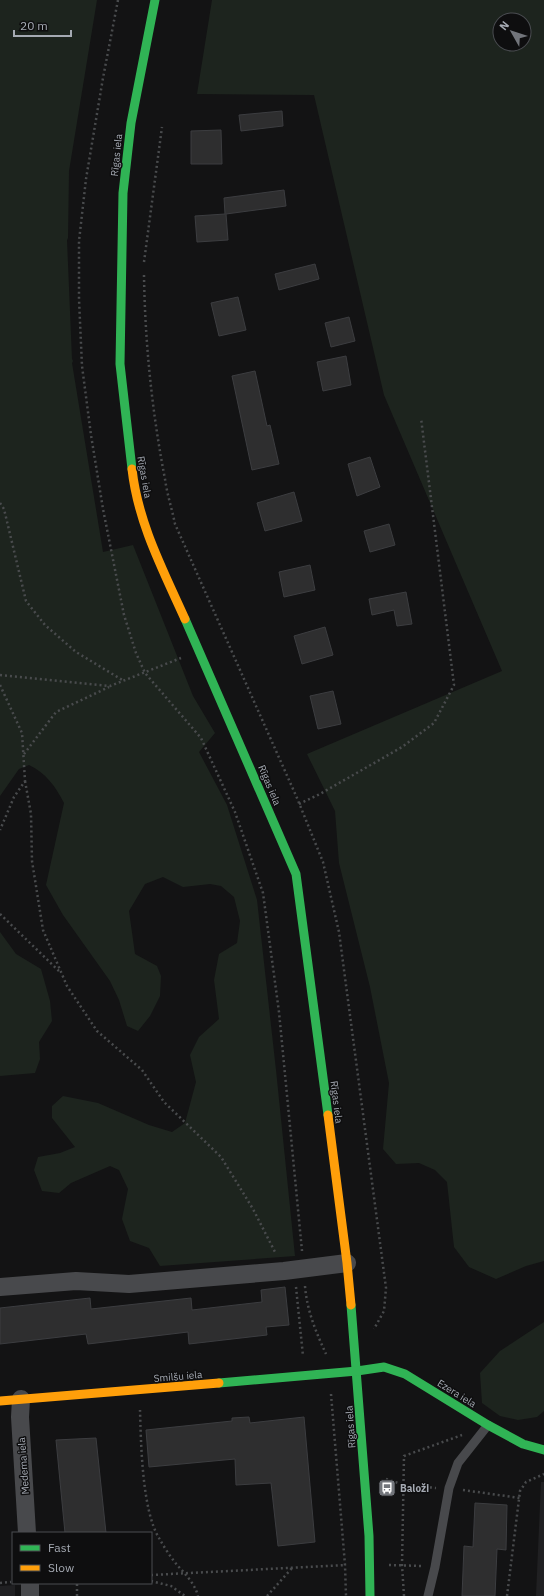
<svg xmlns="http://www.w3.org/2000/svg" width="544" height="1596" font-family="'IBM Plex Sans',sans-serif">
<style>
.built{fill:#202022}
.green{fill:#1d241e;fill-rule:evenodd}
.building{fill:#2e2e2f;stroke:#3c3d40}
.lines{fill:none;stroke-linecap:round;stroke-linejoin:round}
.path{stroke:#494b4d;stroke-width:2.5;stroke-dasharray:2 3;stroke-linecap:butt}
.lane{stroke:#48494c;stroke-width:9}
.street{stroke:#48494c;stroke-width:18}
.fast{stroke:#30b455;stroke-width:9}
.slow{stroke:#ff9f0a;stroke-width:9}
.labels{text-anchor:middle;stroke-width:3;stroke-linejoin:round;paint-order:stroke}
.street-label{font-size:10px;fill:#a5aab3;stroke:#0e0e0f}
.poi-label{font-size:10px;font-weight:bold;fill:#a5aab3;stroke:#0e0e0f;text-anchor:start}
</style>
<rect width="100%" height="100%" fill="#131314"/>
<g class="built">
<polygon points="541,1482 544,1482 544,1596 536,1596"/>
<polygon points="15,1585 15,1596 0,1596 0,1586"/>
</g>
<g class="green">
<path d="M 0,0 L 97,0 L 69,171 L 68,238 L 67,240 L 72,359 L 73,361 L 72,363 L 103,552 L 133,545 L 193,696 L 215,733 L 199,752 L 227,805 L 257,900 L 276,1070 L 295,1256 L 160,1266 L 149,1248 L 130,1241 L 122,1219 L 128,1189 L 119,1170 L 110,1166 L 71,1183 L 59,1193 L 42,1191 L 34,1170 L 38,1157 L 60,1153 L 75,1147 L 52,1118 L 52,1106 L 63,1096 L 98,1103 L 149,1125 L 172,1132 L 185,1123 L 196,1082 L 190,1055 L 199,1037 L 219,1019 L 214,980 L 219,954 L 237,943 L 240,921 L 234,897 L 221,886 L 210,884 L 183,887 L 163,877 L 145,884 L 129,911 L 135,954 L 157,966 L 161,976 L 160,996 L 150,1016 L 138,1031 L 127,1026 L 119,1000 L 110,981 L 63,915 L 46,885 L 64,803 C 55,786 46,773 29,765 L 19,769 L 0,796 Z"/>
<path d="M 212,0 L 544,0 L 544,1261 L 526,1266 L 496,1279 L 469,1267 L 454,1247 L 447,1182 L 435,1170 L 419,1163 L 396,1164 L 383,1149 L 389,1083 L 370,987 L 339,863 L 335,811 L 307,754 L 502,671 L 384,395 L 314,95 L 197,94 ZM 500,20 L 524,20 L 524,44 L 500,44 Z"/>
<polygon points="0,932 16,954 41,969 50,1001 52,1021 39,1042 40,1059 35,1073 0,1076"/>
<polygon points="544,1322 544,1411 537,1417 518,1420 500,1416 482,1403 480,1373 500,1351"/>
</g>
<g class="building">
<polygon points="282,111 283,126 241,131 239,115"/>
<polygon points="221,130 222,164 191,164 191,131"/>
<polygon points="284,190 286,206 226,214 228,240 197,242 195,216 225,214 224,198"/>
<polygon points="315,264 319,279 279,290 275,274"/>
<polygon points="238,297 246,330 219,336 211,303"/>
<polygon points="349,317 355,341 331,347 325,323"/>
<polygon points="346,356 351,385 323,391 317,362"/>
<polygon points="255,371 267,426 270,425 279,464 252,470 232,376"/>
<polygon points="370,457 380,487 357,496 348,464"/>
<polygon points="294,492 302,521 265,531 257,503"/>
<polygon points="389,524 395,545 370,552 364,531"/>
<polygon points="310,565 315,590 284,597 279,572"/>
<polygon points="406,592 412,624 397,626 394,610 372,615 369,599"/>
<polygon points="325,627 333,655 302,664 294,636"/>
<polygon points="333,691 341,724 318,729 310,696"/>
<polygon points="285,1287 289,1325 266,1327 267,1335 189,1344 188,1332 88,1344 86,1334 0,1344 0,1308 90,1298 91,1309 191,1298 192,1310 262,1302 261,1290"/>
<polygon points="249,1417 250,1423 304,1417 315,1542 278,1546 271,1483 236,1485 235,1459 149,1467 146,1430 232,1421 232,1418"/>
<polygon points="96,1438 106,1533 65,1533 56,1440"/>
<polygon points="475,1503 507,1505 506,1550 497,1549 495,1596 462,1596 464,1546 473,1547"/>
</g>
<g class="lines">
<g class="path">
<polyline points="118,0 103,78 86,179 79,241 79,299 82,366 91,435 103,509 124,615 136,653 145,673 201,738 235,812 263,893 279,1012 302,1251"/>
<polyline points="144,262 162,127"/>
<path d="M 144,275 C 145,343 152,412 165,479 C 167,494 172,509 175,524 L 297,798 L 323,862 L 339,932 L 386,1288 L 384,1311 L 374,1329"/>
<polyline points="0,503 4,509 26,601 45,625 76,652 124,681"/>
<polyline points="0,675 110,686 181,658"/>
<polyline points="0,685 22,733 25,781 14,797 0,830"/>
<polyline points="24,754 56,712 109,687"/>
<polyline points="25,781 31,814 32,861 43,930 67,986 97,1031 142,1070 164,1102 221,1157 253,1209 276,1254"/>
<polyline points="299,804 320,794 402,747 434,723 454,685 421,418"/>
<polyline points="0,914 61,973"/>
<path d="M 305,1286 C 307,1311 316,1332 326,1354"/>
<polyline points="296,1287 303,1356"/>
<polyline points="331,1394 345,1565 346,1596"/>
<path d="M 140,1410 C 141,1444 142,1510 159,1538 C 164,1547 171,1558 178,1566 C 186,1575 195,1584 198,1596"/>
<polyline points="386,1479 404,1485 436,1488"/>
<polyline points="463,1490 520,1498"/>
<polyline points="389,1565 422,1566"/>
<polyline points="151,1575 346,1565"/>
<polyline points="151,1581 171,1586 185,1596"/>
<polyline points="0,1583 11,1582"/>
<polyline points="77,1596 77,1583"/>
<polyline points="267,1596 293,1567"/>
<polyline points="404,1596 402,1565 404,1456 462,1435"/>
<polyline points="507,1596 520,1491 526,1482 544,1474"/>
</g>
<polyline class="lane" points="428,1596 435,1567 449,1488 458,1463 488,1425"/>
<g class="street">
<polyline points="0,1287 76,1281 129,1284 284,1271 347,1263"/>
<polyline points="21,1399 20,1417 27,1533"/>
<polyline points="30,1596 30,1583"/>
</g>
<g class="fast">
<polyline points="132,469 120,364 123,193 131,123 155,0"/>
<polyline points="185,619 296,874 328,1115"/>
<polyline points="351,1305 369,1536 370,1596"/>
<polyline points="219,1383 357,1371 384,1367 405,1374 488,1425 523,1444 544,1450"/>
</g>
<g class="slow">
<path d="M 132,469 C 138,523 163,570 185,619"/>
<polyline points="328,1115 347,1263 351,1305"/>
<polyline points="0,1401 219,1383"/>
</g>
</g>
<defs>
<symbol id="bus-square" viewBox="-11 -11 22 22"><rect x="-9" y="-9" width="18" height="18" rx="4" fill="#72757b" stroke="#0e0e0f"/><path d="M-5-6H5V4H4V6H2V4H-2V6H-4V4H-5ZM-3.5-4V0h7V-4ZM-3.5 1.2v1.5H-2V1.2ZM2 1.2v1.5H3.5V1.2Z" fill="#fff"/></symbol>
</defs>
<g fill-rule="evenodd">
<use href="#bus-square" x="377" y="1478" width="20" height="20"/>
</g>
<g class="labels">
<g class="street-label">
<text transform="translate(116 155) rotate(-84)" y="4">Rīgas iela</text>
<text transform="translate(145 477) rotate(80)" y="4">Rīgas iela</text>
<text transform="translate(270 785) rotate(67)" y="4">Rīgas iela</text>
<text transform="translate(337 1102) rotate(83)" y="4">Rīgas iela</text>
<text transform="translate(178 1376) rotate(-5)" y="4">Smilšu iela</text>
<text transform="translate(457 1393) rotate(32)" y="4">Ezera iela</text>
<text transform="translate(350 1427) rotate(-94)" y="4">Rīgas iela</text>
<text transform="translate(23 1466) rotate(-94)" y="4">Medema iela</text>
</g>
<g class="poi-label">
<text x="400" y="1492">Baloži</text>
</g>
</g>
<rect x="12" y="1532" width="140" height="52" fill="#0e0e0f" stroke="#4a4c51"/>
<rect x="20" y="1545" width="20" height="6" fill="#30b455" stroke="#4a4c51"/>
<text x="48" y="1552" font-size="12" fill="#a5aab3">Fast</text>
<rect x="20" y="1565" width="20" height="6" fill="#ff9f0a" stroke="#4a4c51"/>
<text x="48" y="1572" font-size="12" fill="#a5aab3">Slow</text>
<g transform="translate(512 32) rotate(309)"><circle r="19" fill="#0e0e0f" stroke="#4a4c51"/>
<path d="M0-3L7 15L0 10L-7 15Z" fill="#72757b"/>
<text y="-6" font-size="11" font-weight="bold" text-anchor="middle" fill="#a5aab3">N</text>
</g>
<path d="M14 30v6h57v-6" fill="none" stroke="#a5aab3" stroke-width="2"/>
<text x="20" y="30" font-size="12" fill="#a5aab3" stroke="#0e0e0f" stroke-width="3" paint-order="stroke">20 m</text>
</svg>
